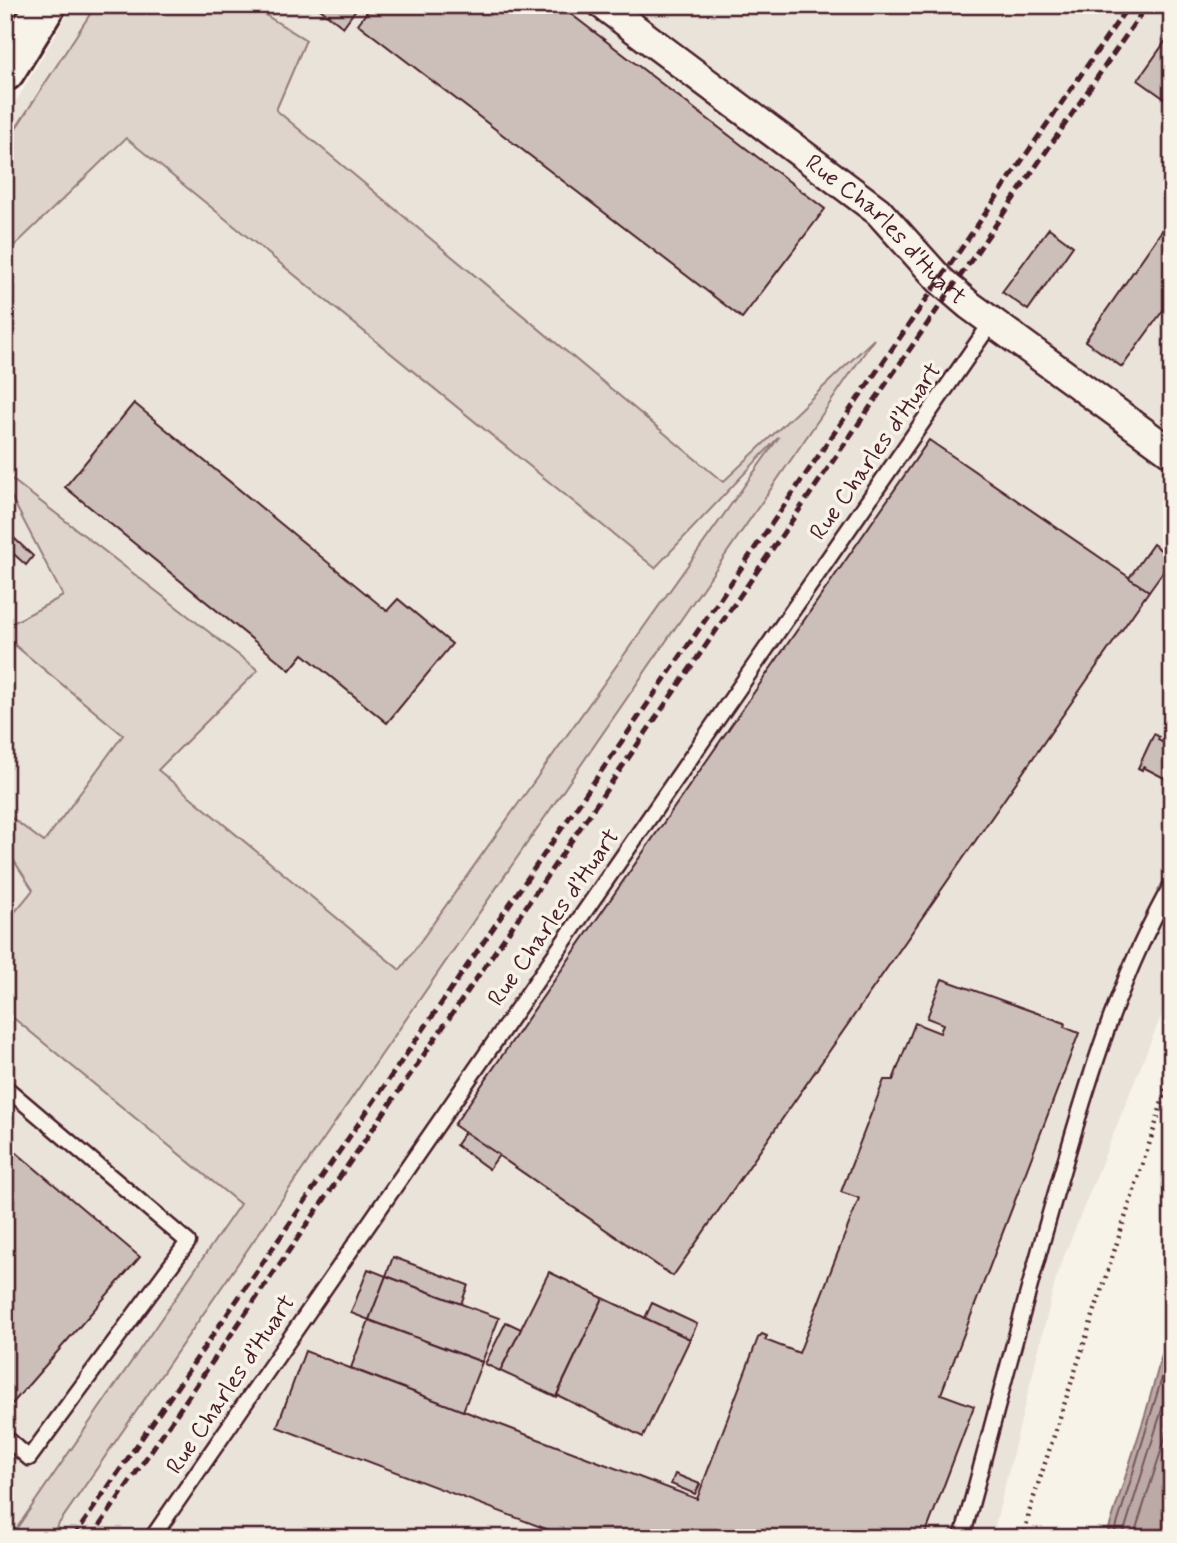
<svg xmlns="http://www.w3.org/2000/svg" width="1177" height="1543" font-family="Mynerve,sans-serif">
<style>
.built{fill:#eae3da}
.green{fill:#ded4cc;stroke:#947a7c;stroke-width:2}
.water{fill:#bcaaa7;stroke:#8e7275;stroke-width:2}
.lines{fill:none;stroke-linecap:round;stroke-linejoin:round}
.shore{stroke:#78575d;stroke-width:2}
.building{fill:#ccbfb9;stroke:#4a1f2b;stroke-width:2}
.service-casing{stroke:#4a1f2b;stroke-width:19}
.minor-casing{stroke:#4a1f2b;stroke-width:33}
.secondary-casing{stroke:#4a1f2b;stroke-width:44}
.path{stroke:#4a1f2b;stroke-width:4.5;stroke-dasharray:2 5;stroke-linecap:butt}
.service{stroke:#f7f3e8;stroke-width:14}
.minor{stroke:#f7f3e8;stroke-width:28}
.secondary{stroke:#f7f3e8;stroke-width:38}
.rail{stroke:#4a1f2b;stroke-width:5;stroke-dasharray:10 5;stroke-linecap:butt}
.labels{text-anchor:middle;stroke-width:7;stroke-linejoin:round;paint-order:stroke}
.street-label{font-size:24px;fill:#4a1f2b;stroke:#f7f3e8}
</style>
<rect width="100%" height="100%" fill="#f7f3e8"/>
<filter id="ink" filterUnits="userSpaceOnUse"><feTurbulence type="fractalNoise" baseFrequency=".0143" numOctaves="2"/><feDisplacementMap in="SourceGraphic" scale="14" xChannelSelector="R" yChannelSelector="G"/><feConvolveMatrix kernelMatrix="1 2 1 2 8 2 1 2 1" color-interpolation-filters="sRGB"/></filter>
<g filter="url(#ink)">
<polygon class="built" points="73,5 1172,5 1172,989 1058,1271 992,1538 31,1538 5,1517 5,120"/>
<polygon class="green" points="96,5 249,5 306,40 276,110 723,482 874,339 49,1538 10,1538 240,1204 5,1011 5,924 33,890 5,847 5,813 44,842 123,735 5,637 5,627 63,596 5,485 5,474 258,670 158,770 400,970 779,437 655,568 126,138 5,255 5,145"/>
<polygon class="water" points="1172,1319 1172,1538 1106,1538 1146,1412"/>
<g class="lines">
<g class="shore">
<polyline points="1113,1538 1172,1345"/>
<polyline points="1122,1538 1172,1377"/>
<polyline points="1133,1538 1172,1417"/>
</g>
</g>
<g class="building">
<polygon points="315,5 359,5 343,27"/>
<polygon points="372,5 559,5 825,209 742,318 358,24"/>
<polygon points="1172,32 1172,104 1138,80"/>
<polygon points="1172,216 1172,298 1122,367 1085,341"/>
<polygon points="1049,228 1073,246 1028,310 1002,292"/>
<polygon points="134,403 387,611 398,599 452,644 387,723 303,654 290,670 65,487"/>
<polygon points="929,440 1149,591 673,1276 454,1125"/>
<polygon points="15,539 33,556 26,565 7,548"/>
<polygon points="1153,544 1172,559 1149,591 1129,578"/>
<polygon points="1154,734 1159,737 1158,740 1172,747 1172,782 1143,767 1142,770 1138,768"/>
<polygon points="942,979 1065,1023 1064,1027 1079,1033 941,1394 974,1406 924,1538 570,1538 277,1427 305,1351 697,1499 758,1338 762,1334 767,1336 765,1340 799,1353 859,1198 841,1192 884,1080 893,1080 915,1023 940,1033 943,1024 927,1018"/>
<polygon points="465,1132 499,1155 489,1169 456,1145"/>
<polygon points="5,1143 140,1257 11,1405 5,1400"/>
<polygon points="393,1257 468,1285 461,1304 386,1276"/>
<polygon points="368,1269 386,1276 369,1320 351,1313"/>
<polygon points="549,1272 603,1298 556,1397 500,1371"/>
<polygon points="386,1276 499,1318 482,1362 369,1320"/>
<polygon points="603,1298 690,1339 643,1437 557,1395"/>
<polygon points="652,1303 697,1324 690,1339 645,1318"/>
<polygon points="369,1320 482,1362 463,1411 351,1368"/>
<polygon points="506,1322 521,1329 500,1371 485,1364"/>
<polygon points="675,1474 700,1484 695,1494 671,1484"/>
</g>
<g class="lines">
<defs>
<g id="service">
<polyline points="5,1087 188,1242 29,1458 5,1437"/>
<polyline points="152,1538 991,323"/>
<path d="M 962,1538 C 997,1410 1029,1282 1067,1155 C 1094,1062 1124,968 1172,884"/>
</g>
<g id="minor">
<path id="s1" d="M 603,5 L 878,211 L 940,280 L 969,305 L 1172,453"/>
</g>
<polyline id="secondary" points="5,71 46,5"/>
</defs>
<use href="#service" class="service-casing"/>
<use href="#minor" class="minor-casing"/>
<use href="#secondary" class="secondary-casing"/>
<polyline class="path" points="1023,1538 1031,1506 1157,1120 1172,1065"/>
<use href="#service" class="service"/>
<use href="#minor" class="minor"/>
<use href="#secondary" class="secondary"/>
<g class="rail">
<polyline points="73,1538 1129,5"/>
<polyline points="91,1538 1147,5"/>
</g>
</g>
</g>
<g class="labels">
<g class="street-label">
<text dy="8" stroke="none"><textPath href="#s1" startOffset="362">Rue Charles d'Huart</textPath></text>
<text transform="translate(875 451) rotate(-55)" y="8">Rue Charles d’Huart</text>
<text transform="translate(553 917) rotate(-55)" y="8">Rue Charles d’Huart</text>
<text transform="translate(230 1384) rotate(-56)" y="8">Rue Charles d’Huart</text>
</g>
</g>
<rect width="1177" height="1543" fill="none" stroke="#f7f3e8" stroke-width="28"/>
<rect x="14" y="14" width="1149" height="1515" fill="none" stroke="#4a1f2b" stroke-width="2.5" filter="url(#ink)"/>
</svg>
